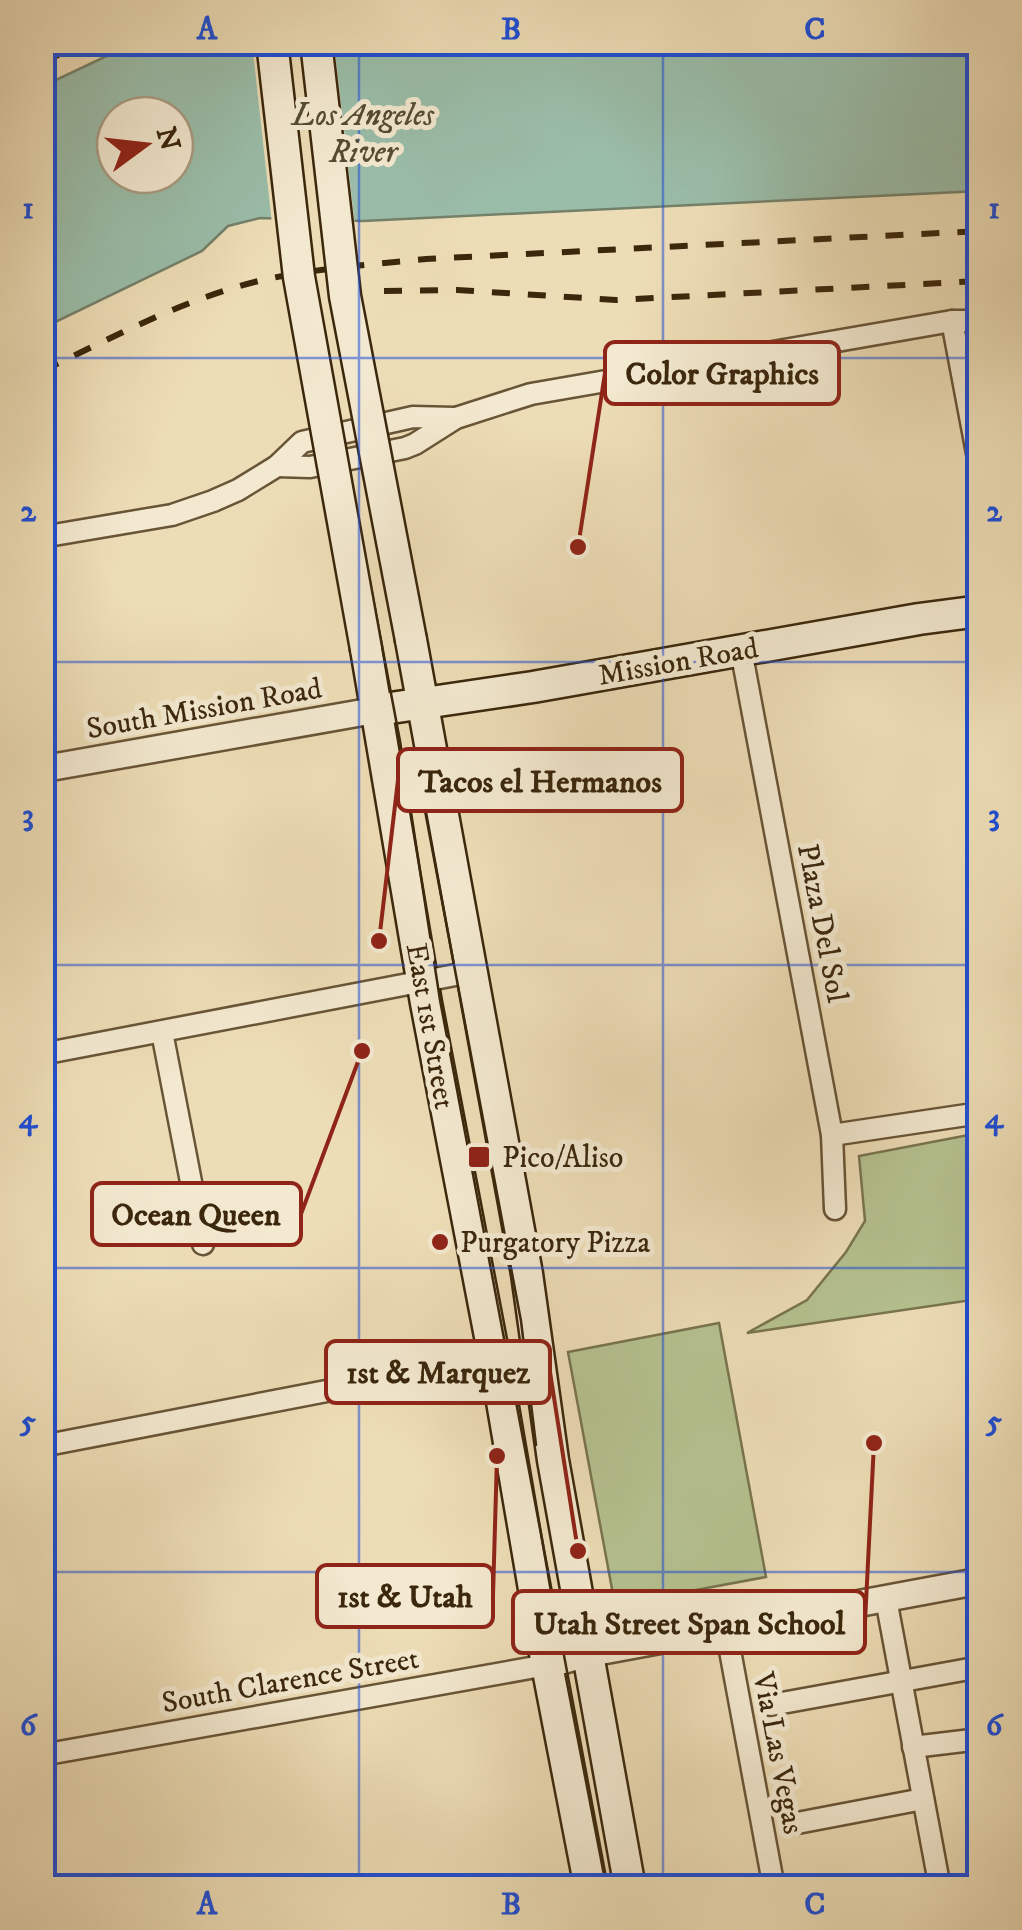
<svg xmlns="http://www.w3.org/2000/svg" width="1022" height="1930" font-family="'IM FELL DW Pica',serif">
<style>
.green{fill:#b5c290;stroke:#78744e;stroke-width:2.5}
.water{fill:#9abda9;stroke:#74816a;stroke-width:2.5;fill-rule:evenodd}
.pier{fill:#edddb6}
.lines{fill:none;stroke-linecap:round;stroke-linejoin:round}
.minor-casing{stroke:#685436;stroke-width:25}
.tertiary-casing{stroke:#685436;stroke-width:30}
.secondary-casing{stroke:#3b270c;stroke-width:35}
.minor{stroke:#f3e9d0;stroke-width:20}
.tertiary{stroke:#f3e9d0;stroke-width:25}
.secondary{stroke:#f3e9d0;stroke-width:30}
.tram{stroke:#3b270c;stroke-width:2.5}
.rail{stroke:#3b270c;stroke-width:6;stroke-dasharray:18 18;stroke-linecap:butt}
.secondary-bridge-casing{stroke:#3b270c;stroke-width:35;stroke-linecap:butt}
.secondary-bridge{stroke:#f3e9d0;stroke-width:30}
.grid{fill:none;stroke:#1d4ed8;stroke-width:2.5;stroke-opacity:0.55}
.poi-dot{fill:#8f2418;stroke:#f3e9d0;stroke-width:4}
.labels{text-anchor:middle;stroke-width:10;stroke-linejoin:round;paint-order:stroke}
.street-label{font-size:30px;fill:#3b270c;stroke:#f3e9d0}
.poi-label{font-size:30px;fill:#3b270c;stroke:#f3e9d0;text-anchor:start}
.water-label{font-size:32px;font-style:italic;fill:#534c33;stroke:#f3e9d0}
.leader{fill:none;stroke:#8f2418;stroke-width:4}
.callout-dot{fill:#8f2418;stroke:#f3e9d0;stroke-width:4}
.callout{fill:#f3e9d0;stroke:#8f2418;stroke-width:4}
.callout-label{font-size:32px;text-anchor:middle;font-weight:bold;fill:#3b270c}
.neatline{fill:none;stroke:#1d4ed8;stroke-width:4}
.grid-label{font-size:32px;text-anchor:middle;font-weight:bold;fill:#1d4ed8}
</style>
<rect width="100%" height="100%" fill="#edddb6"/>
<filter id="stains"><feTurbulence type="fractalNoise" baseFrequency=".002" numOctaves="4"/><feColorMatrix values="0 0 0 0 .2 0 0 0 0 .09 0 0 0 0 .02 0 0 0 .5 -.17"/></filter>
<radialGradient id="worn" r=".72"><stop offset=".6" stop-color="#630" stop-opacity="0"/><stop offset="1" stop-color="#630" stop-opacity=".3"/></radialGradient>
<g class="green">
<polygon points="979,1133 979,1299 747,1333 807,1300 846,1252 865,1221 859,1156"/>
<polygon points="719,1323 766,1577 615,1605 568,1352"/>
</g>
<path class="water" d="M 134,43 L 979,43 L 979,191 L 363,221 L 260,218 L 228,226 L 202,251 L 43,328 L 43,86 ZM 115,115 L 175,115 L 175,175 L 115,175 Z"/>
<polygon class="pier" points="252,43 334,43 355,226 272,224"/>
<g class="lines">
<defs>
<g id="minor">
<polyline points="952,321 980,469"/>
<polyline points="277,466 310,467 405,448 415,444 456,418 531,394 952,321 980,321"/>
<polyline points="42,537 172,515 213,501 238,490 277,466 302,442 413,417 454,418"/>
<polyline points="741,650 832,1135 835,1209"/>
<polyline points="162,1032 203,1244"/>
<polyline points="42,1054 471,972"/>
<polyline points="832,1135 980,1113"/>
<polyline points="42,1446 539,1350"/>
<polyline points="886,1599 940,1888"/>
<polyline points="726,1629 774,1888"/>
<polyline points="771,1705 980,1667"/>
<polyline points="913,1747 980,1739"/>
<polyline points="42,1755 547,1665"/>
<polyline points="792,1824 923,1799"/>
</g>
<g id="tertiary">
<polyline points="42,769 377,710"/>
<polyline points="547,1665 587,1654 980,1581"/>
</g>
<g id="secondary">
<polyline points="411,640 527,1274 553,1460 630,1888"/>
<polyline points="366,649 426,1003 498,1378 547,1665 590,1888"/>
<polyline points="377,710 533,687 919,619 980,611"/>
</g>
</defs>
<use href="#minor" class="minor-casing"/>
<use href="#tertiary" class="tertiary-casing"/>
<use href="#secondary" class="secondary-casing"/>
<use href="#minor" class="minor"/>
<use href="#tertiary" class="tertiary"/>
<use href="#secondary" class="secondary"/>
<g class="tram">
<polyline points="288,42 306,214 322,328 400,741 440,1000 608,1888"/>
<polyline points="423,800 521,1321 536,1445"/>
</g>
<g class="rail">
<polyline points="42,62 89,42"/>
<polyline points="384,291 457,290 616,300 980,281"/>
<path d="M 42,371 C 116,336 191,295 272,278 C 322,268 374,264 426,259 L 980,231"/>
</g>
<defs>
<g id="secondary-bridge">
<polyline points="272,42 299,277 366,649"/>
<polyline points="316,42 345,296 411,640"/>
</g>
</defs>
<use href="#secondary-bridge" class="secondary-bridge-casing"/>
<use href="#secondary-bridge" class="secondary-bridge"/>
</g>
<path class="grid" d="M 359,42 L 359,1888M 663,42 L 663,1888M 42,358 L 980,358M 42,662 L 980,662M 42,965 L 980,965M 42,1268 L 980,1268M 42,1572 L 980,1572"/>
<g class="poi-dot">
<rect x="467" y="1145" width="24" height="24" rx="5"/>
<circle cx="440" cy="1242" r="10"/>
</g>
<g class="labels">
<g class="street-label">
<text transform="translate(678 661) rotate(-10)" y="10">Mission Road</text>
<text transform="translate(204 708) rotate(-10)" y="10">South Mission Road</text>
<text transform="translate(823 923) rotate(79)" y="10">Plaza Del Sol</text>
<text transform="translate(431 1026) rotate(80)" y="10">East 1st Street</text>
<text transform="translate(290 1680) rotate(-10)" y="10">South Clarence Street</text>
<text transform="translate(779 1753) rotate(79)" y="10">Via Las Vegas</text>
</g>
<g class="poi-label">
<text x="502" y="1167">Pico/Aliso</text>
<text x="460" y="1252">Purgatory Pizza</text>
</g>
<g class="water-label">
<text x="363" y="125">Los Angeles<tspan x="363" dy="37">River</tspan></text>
</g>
</g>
<path class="leader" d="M578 547L605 373M379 941L398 780M362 1051L301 1214M578 1551L550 1372M497 1456L493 1596M874 1443L865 1622"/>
<g class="callout-dot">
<circle cx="578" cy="547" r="10"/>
<circle cx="379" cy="941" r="10"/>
<circle cx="362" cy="1051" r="10"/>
<circle cx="578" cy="1551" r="10"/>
<circle cx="497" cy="1456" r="10"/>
<circle cx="874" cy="1443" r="10"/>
</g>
<g class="callout">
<rect x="605" y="342" width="234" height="62" rx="10"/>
<rect x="398" y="749" width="284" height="62" rx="10"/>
<rect x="92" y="1183" width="209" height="62" rx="10"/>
<rect x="326" y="1341" width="224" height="62" rx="10"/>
<rect x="317" y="1565" width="176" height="62" rx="10"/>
<rect x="513" y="1591" width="352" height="62" rx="10"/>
</g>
<g class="callout-label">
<text x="722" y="384">Color Graphics</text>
<text x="540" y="792">Tacos el Hermanos</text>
<text x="196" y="1225">Ocean Queen</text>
<text x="438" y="1383">1st &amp; Marquez</text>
<text x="405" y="1607">1st &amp; Utah</text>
<text x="689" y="1634">Utah Street Span School</text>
</g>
<rect width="1022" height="1930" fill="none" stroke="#edddb6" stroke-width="110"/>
<g transform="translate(145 145) rotate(75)"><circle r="48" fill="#f3e9d0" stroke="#a99b82" stroke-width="2.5"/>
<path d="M0-8L18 38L0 25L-18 38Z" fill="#8f2418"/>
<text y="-15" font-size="28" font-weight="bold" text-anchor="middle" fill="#3b270c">N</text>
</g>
<rect x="55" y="55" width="912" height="1820" class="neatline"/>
<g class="grid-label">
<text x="207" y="39">A</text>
<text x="511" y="39">B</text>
<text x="815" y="39">C</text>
<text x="28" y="218">1</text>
<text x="994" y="218">1</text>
<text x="28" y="521">2</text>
<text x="994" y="521">2</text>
<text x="28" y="825">3</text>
<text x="994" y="825">3</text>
<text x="28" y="1128">4</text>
<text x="994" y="1128">4</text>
<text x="28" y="1431">5</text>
<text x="994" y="1431">5</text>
<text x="28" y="1735">6</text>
<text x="994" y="1735">6</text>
<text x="207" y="1914">A</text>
<text x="511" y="1914">B</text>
<text x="815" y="1914">C</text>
</g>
<rect width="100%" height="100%" filter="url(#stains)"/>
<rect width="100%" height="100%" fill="url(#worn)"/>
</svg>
